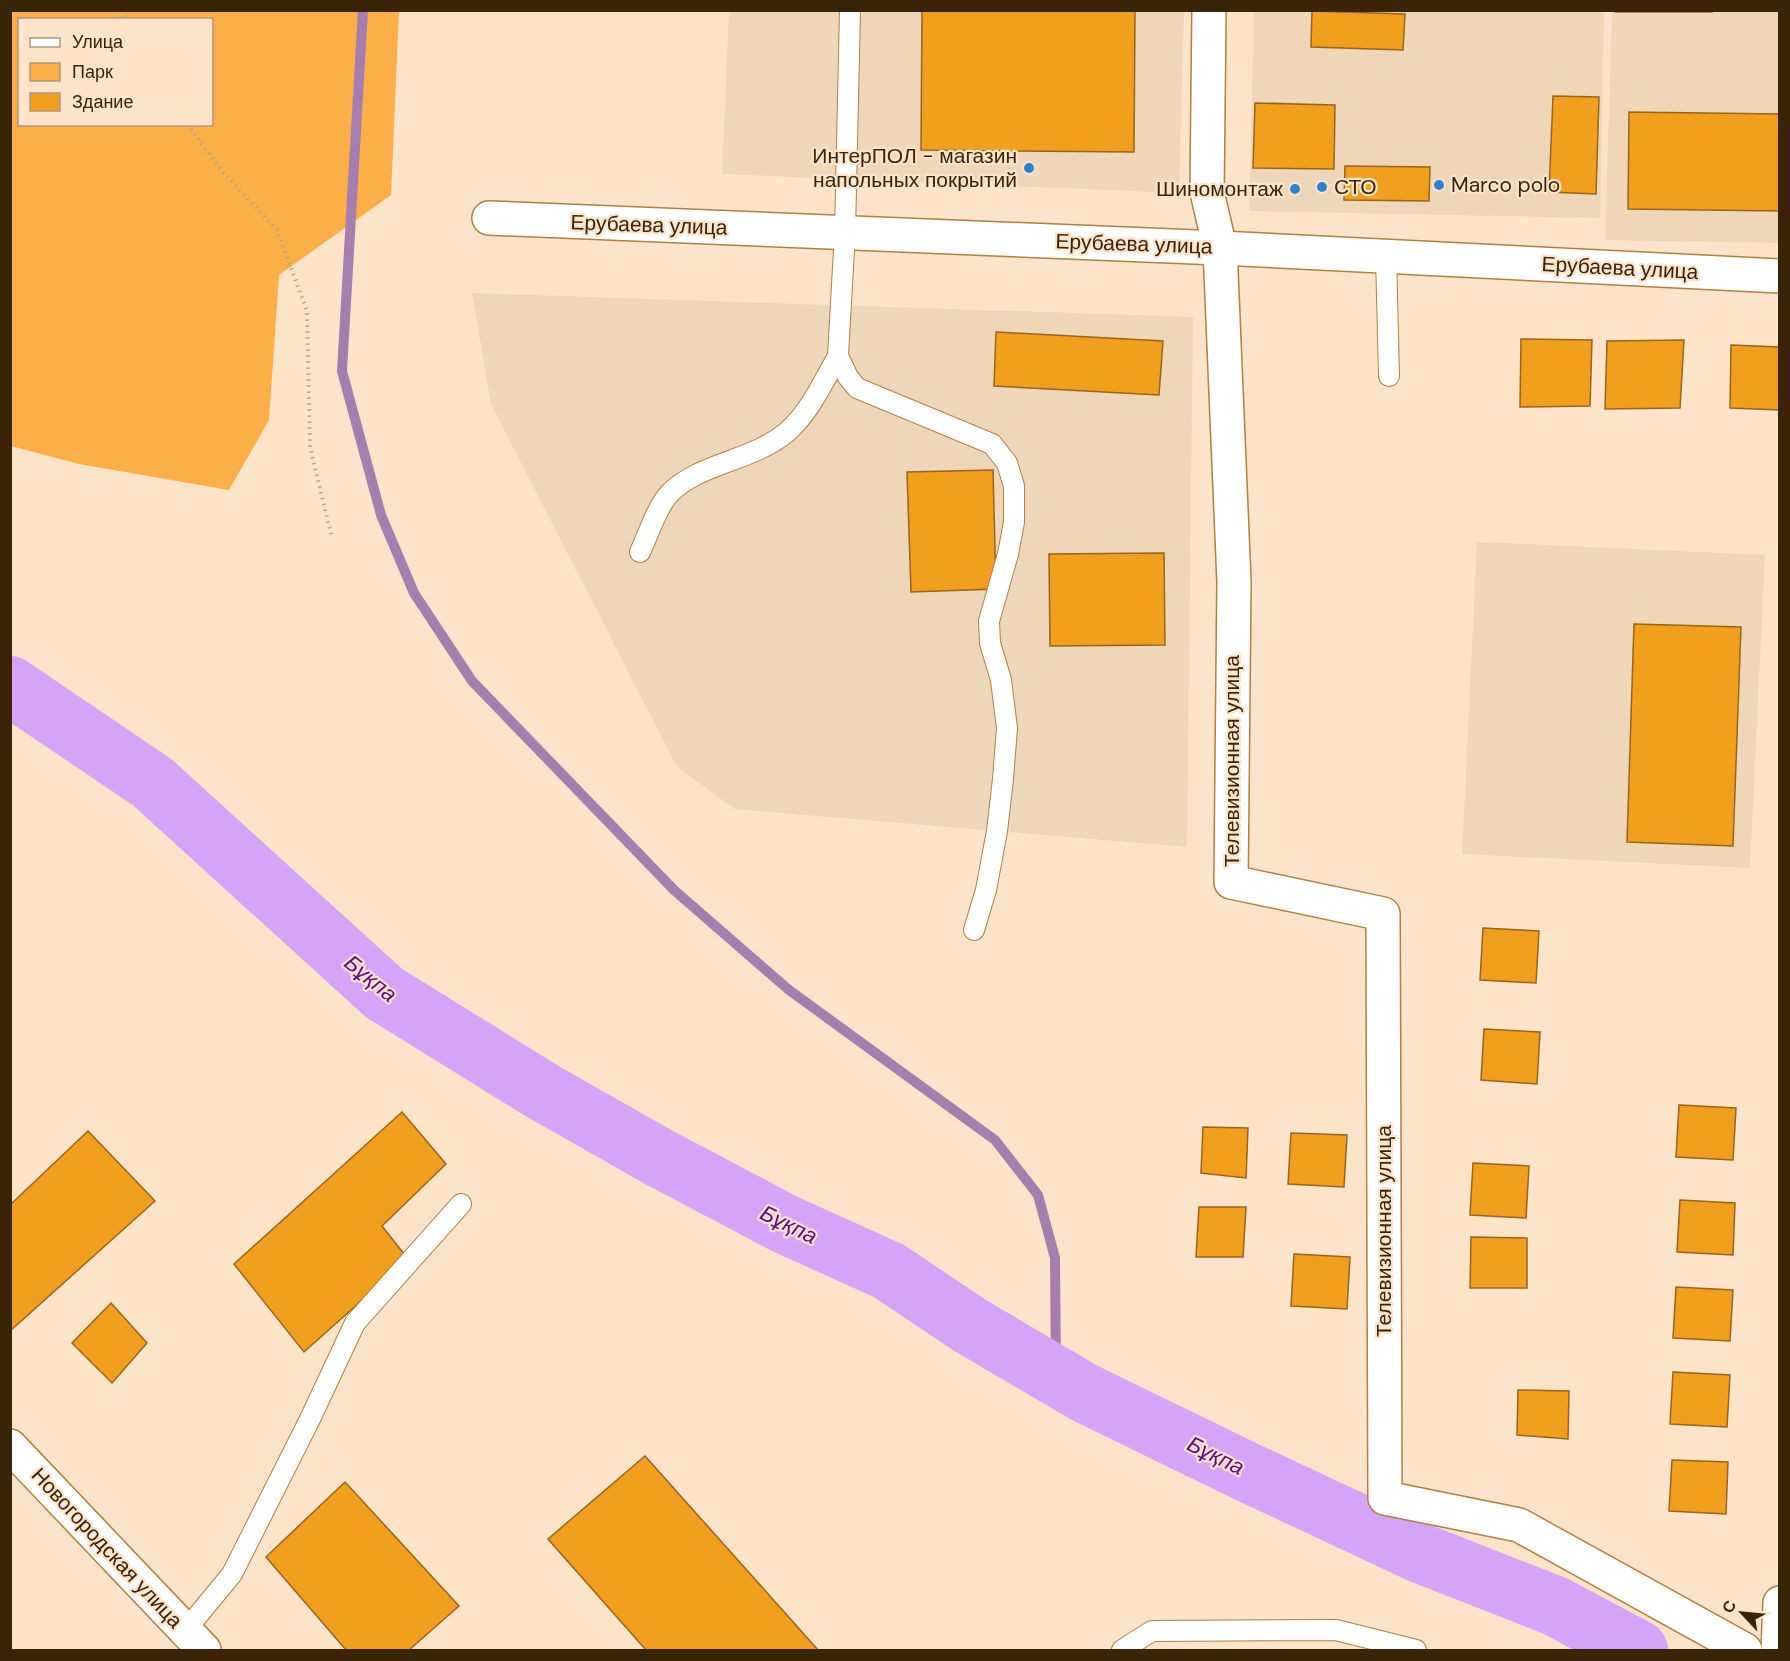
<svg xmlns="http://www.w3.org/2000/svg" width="1790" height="1661" font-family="'DM Sans',sans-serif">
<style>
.built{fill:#eed6b9}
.green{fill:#fbaf46;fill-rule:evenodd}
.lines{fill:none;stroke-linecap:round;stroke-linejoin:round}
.stream{stroke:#a67daf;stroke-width:10}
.river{stroke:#d5a3f7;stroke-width:60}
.building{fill:#f29f1e;stroke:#98651d;stroke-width:1.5}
.service-casing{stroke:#b37f3b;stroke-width:22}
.minor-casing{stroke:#b37f3b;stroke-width:36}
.tertiary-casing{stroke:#b37f3b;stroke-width:36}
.path{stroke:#baa489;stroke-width:4;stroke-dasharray:1.5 4.5;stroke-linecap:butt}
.service{stroke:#fff;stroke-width:20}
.minor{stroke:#fff;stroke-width:33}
.tertiary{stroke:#fff;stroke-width:33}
.poi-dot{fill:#2e81d0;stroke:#fbe4ca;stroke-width:2}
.labels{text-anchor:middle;stroke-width:4.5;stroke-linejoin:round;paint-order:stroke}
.poi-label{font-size:21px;fill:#3a2407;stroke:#fbe4ca;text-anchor:end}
.street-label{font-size:21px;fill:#3a2407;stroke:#fbe4ca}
.water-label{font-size:22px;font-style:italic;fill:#63078b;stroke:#fbe4ca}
</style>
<rect width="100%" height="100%" fill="#fbe4ca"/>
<g class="built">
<polygon points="729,11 1184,11 1179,193 722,174"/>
<polygon points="1254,11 1604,11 1600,218 1249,211"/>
<polygon points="1612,11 1779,11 1779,243 1605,240"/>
<polygon points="472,293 1193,317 1187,847 735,809 677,767 491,404"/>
<polygon points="1477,542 1765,555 1750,868 1462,854"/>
</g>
<path class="green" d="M 10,11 L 399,11 L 391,195 L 279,275 L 269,420 L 229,490 L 79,464 L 11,446 ZM 20,20 L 212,20 L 212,124 L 20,124 Z"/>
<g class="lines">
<polyline class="stream" points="363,10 342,371 381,515 414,593 472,681 674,890 789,990 995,1140 1038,1195 1055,1258 1056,1375"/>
<polyline class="river" points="10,686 152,782 384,993 542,1091 660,1158 785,1224 889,1271 971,1326 1085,1393 1245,1471 1420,1553 1555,1606 1638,1650"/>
</g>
<g class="building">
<polygon points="922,10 1135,10 1134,152 921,150"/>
<polygon points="1617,10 1712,10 1712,12 1616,12"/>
<polygon points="1312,11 1405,14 1403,50 1311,47"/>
<polygon points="1553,96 1599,97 1596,194 1549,192"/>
<polygon points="1255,103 1335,105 1334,169 1253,168"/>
<polygon points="1629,112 1780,114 1780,211 1628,209"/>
<polygon points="1345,166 1430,167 1429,201 1344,200"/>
<polygon points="996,332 1163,341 1159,395 994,386"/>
<polygon points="1521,339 1592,340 1590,406 1520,407"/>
<polygon points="1684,340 1680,408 1605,409 1607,341"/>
<polygon points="1731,345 1780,347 1780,410 1730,408"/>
<polygon points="993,470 996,589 911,592 907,472"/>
<polygon points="1164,553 1165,645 1050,646 1049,554"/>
<polygon points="1634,624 1741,627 1733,846 1627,842"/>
<polygon points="1483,928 1539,931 1536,983 1480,980"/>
<polygon points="1484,1029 1540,1032 1537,1084 1481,1080"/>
<polygon points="1679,1105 1736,1108 1733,1160 1676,1157"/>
<polygon points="402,1112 446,1164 382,1226 408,1259 304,1352 234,1264"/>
<polygon points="1203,1127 1248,1128 1246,1178 1201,1173"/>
<polygon points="88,1131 155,1201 10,1331 10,1205"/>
<polygon points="1291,1133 1347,1135 1344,1187 1288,1184"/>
<polygon points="1473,1163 1529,1166 1526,1218 1470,1215"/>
<polygon points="1680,1200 1735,1203 1733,1255 1677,1252"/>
<polygon points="1199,1207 1246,1207 1243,1257 1196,1257"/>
<polygon points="1471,1237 1527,1238 1527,1288 1470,1288"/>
<polygon points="1294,1254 1350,1257 1347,1309 1291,1306"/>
<polygon points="1676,1287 1733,1290 1730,1341 1673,1338"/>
<polygon points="111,1303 147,1343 112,1383 72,1343"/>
<polygon points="1673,1372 1730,1375 1727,1427 1670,1424"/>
<polygon points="1518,1390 1569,1391 1568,1439 1517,1435"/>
<polygon points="645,1456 818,1650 646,1650 548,1539"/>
<polygon points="1672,1460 1728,1462 1726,1514 1669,1511"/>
<polygon points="345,1482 459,1606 409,1650 346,1650 266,1557"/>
</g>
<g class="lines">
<defs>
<g id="service">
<polyline points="850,10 845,232 838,356 848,377 857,388 992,444 1007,463 1014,486 1014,522 1008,554 989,621 990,643 1001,680 1007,728 1003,779 997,831 986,890 974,930"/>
<polyline points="1386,256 1389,376"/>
<path d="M 640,552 C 648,535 657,507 669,494 C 700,462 751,462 787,432 C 810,412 823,382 838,356"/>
<polyline points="185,1631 232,1574 310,1419 355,1323 461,1204"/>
<polyline points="1122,1650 1152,1631 1336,1630 1416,1650"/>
</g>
<g id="minor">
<polyline points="1209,10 1207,192 1220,248 1234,582 1231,882 1383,914 1385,1498 1519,1525 1745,1650"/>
<polyline points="489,218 1220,248 1780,276"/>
<polyline points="1778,1650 1780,1603"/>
</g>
<polyline id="tertiary" points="10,1446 204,1650"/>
</defs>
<use href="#service" class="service-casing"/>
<use href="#minor" class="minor-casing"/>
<use href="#tertiary" class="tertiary-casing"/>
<g class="path">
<polyline points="123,10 127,20"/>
<polyline points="187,124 222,171 277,230 307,311 310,447 332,538"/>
</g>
<use href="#service" class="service"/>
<use href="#minor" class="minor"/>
<use href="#tertiary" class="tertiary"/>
</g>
<g class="poi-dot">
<circle cx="1029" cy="168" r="6"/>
<circle cx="1439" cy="185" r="6"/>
<circle cx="1322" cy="187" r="6"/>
<circle cx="1295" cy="189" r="6"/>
</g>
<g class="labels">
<g class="poi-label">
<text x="1017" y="163">ИнтерПОЛ - магазин<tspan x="1017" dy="24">напольных покрытий</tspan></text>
<text x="1451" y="192" text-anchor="start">Marco polo</text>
<text x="1334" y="194" text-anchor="start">СТО</text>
<text x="1283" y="196">Шиномонтаж</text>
</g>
<g class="street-label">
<text transform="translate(649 225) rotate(2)" y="7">Ерубаева улица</text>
<text transform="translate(1134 244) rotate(2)" y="7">Ерубаева улица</text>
<text transform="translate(1620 268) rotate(3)" y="7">Ерубаева улица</text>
<text transform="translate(1232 761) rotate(-90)" y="7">Телевизионная улица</text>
<text transform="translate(1384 1231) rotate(-90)" y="7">Телевизионная улица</text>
<text transform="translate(107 1548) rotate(47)" y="7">Новогородская улица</text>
</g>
<g class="water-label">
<text transform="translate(371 978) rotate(39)" y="8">Бұқпа</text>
<text transform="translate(789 1224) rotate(26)" y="8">Бұқпа</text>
<text transform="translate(1216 1455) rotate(26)" y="8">Бұқпа</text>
</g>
</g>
<rect width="1790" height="1661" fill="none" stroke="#3a2407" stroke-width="24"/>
<rect x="18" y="18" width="195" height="108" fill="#fbe4ca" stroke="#ae977c" stroke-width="1.5"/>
<rect x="30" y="38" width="30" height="9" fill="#ffffff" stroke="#ae977c" stroke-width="1.5"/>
<text x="72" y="48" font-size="18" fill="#3a2407">Улица</text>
<rect x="30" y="63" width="30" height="18" fill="#fbaf46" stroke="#ae977c" stroke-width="1.5"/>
<text x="72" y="78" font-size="18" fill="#3a2407">Парк</text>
<rect x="30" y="93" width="30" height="18" fill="#f29f1e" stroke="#ae977c" stroke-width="1.5"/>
<text x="72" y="108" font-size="18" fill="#3a2407">Здание</text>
<g transform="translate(1742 1613) rotate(296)" stroke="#fbe4ca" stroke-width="4.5" paint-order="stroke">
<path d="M0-4.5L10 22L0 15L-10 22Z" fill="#3a2407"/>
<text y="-9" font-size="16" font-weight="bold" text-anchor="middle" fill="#3a2407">С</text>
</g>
</svg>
